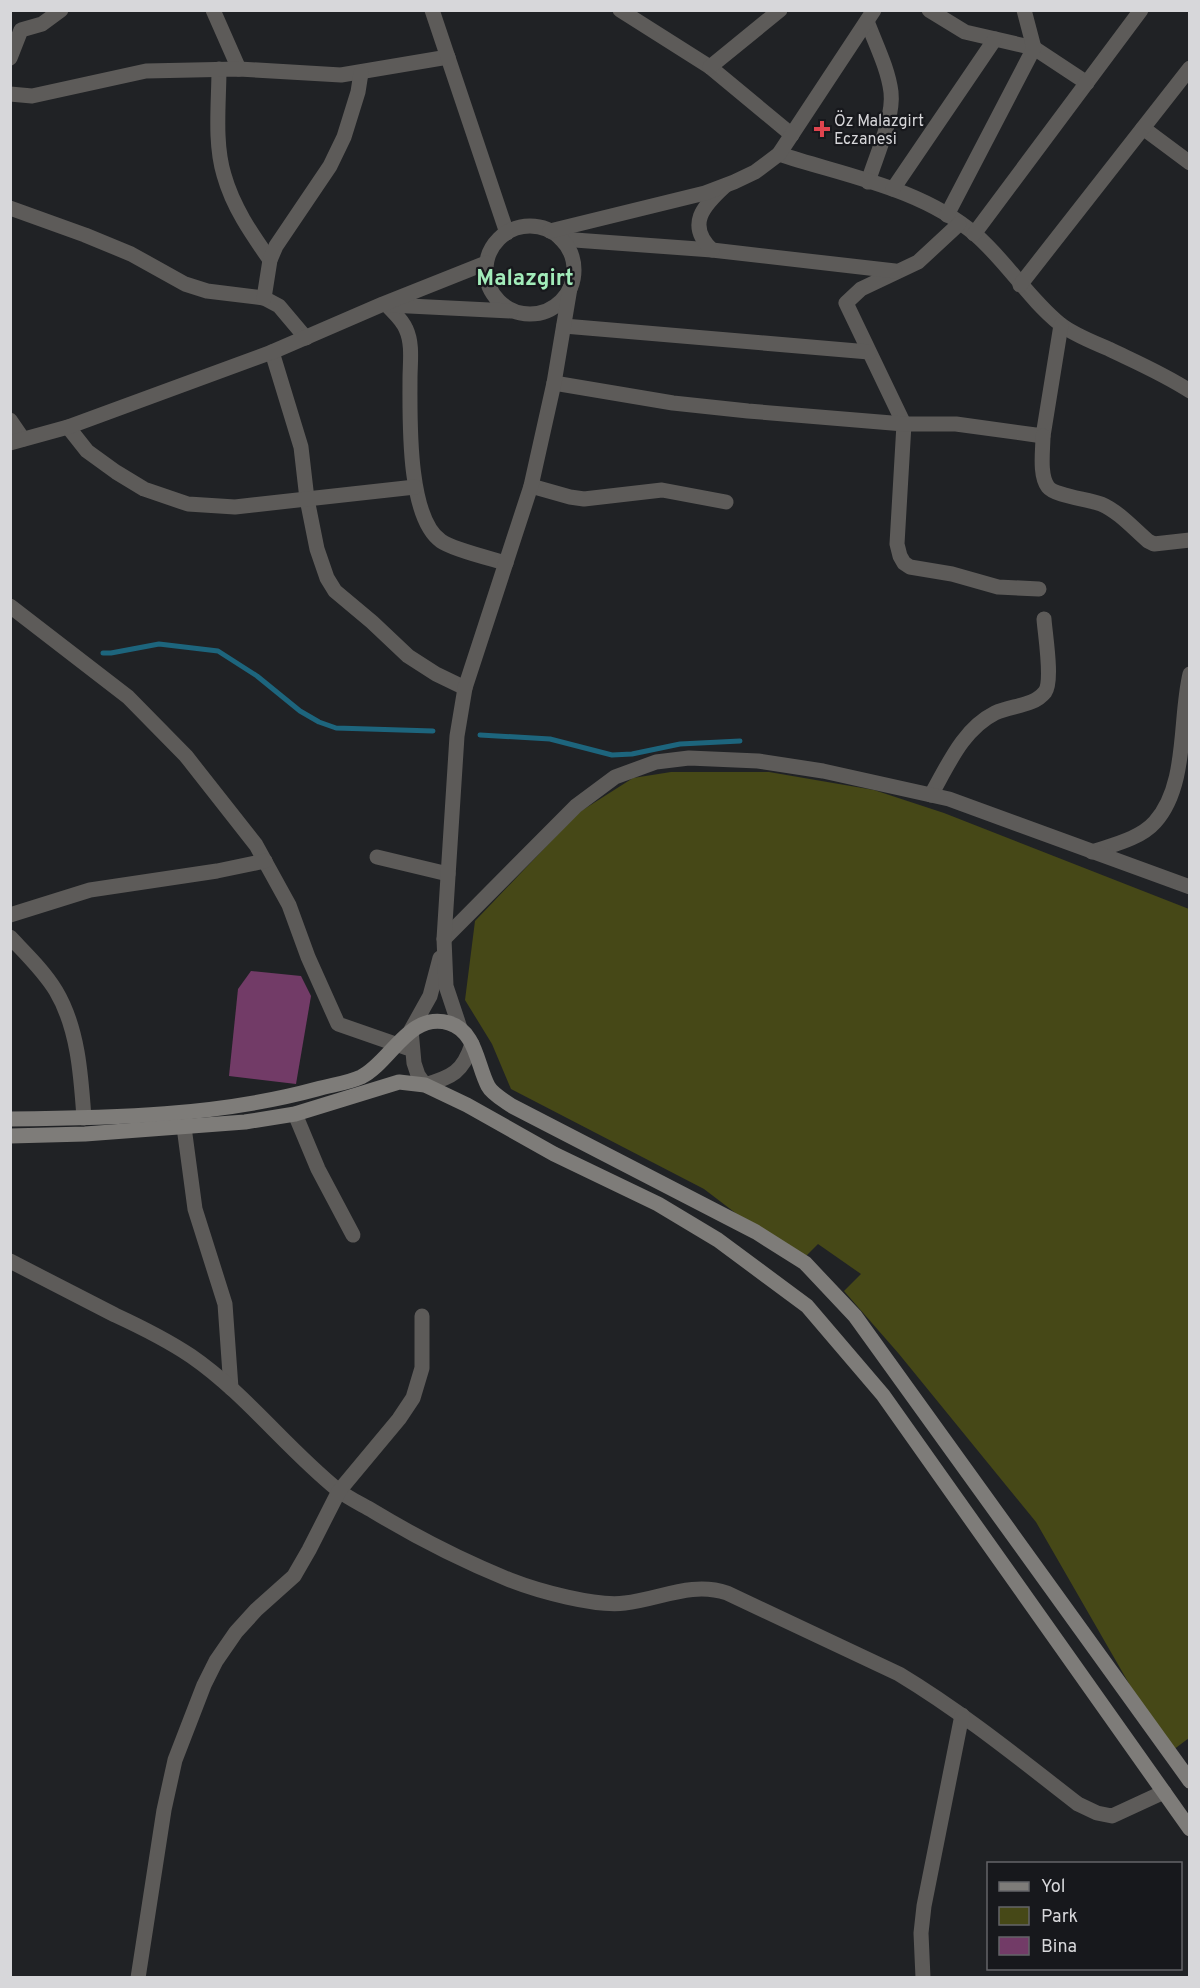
<svg xmlns="http://www.w3.org/2000/svg" width="1200" height="1988" font-family="Overpass,sans-serif">
<style>
.green{fill:#464817}
.lines{fill:none;stroke-linecap:round;stroke-linejoin:round}
.stream{stroke:#1d657d;stroke-width:5}
.building{fill:#723b67}
.minor{stroke:#5d5b59;stroke-width:15}
.tertiary{stroke:#5d5b59;stroke-width:15}
.secondary{stroke:#7e7c79;stroke-width:15}
.health-dot{fill:#e0444e;stroke:#17181c;stroke-width:2}
.labels{text-anchor:middle;stroke-width:4.5;stroke-linejoin:round;paint-order:stroke}
.poi-label{font-size:16px;fill:#d7d7da;stroke:#17181c;text-anchor:start}
.district-label{font-size:22px;font-weight:bold;fill:#a2ecba;stroke:#17181c}
</style>
<rect width="100%" height="100%" fill="#202225"/>
<polygon class="green" points="671,772 769,772 874,790 944,813 1189,909 1189,1738 1169,1753 1036,1522 899,1354 844,1291 861,1274 818,1244 800,1262 704,1189 511,1089 492,1044 465,1000 475,921 578,813 633,778"/>
<g class="lines">
<g class="stream">
<polyline points="103,653 111,653 159,644 218,651 257,676 300,711 319,722 336,728 433,731"/>
<polyline points="480,735 550,739 612,755 632,754 680,744 740,741"/>
</g>
</g>
<polygon class="building" points="251,971 301,976 311,996 296,1084 229,1076 238,989"/>
<g class="lines">
<g class="minor">
<polyline points="213,10 239,69"/>
<polyline points="620,10 710,67 792,135"/>
<polyline points="929,10 965,32 1034,48 1087,83"/>
<path d="M 867,21 C 875,43 888,68 891,92 C 894,118 876,156 868,182"/>
<polyline points="10,58 21,30 42,24 61,10"/>
<polyline points="710,67 780,10"/>
<path d="M 219,69 C 219,102 214,142 224,175 C 233,207 251,233 270,260"/>
<polyline points="10,94 32,96 146,71 239,69 341,75 448,57"/>
<polyline points="1143,128 1190,163"/>
<path d="M 779,154 C 846,176 921,188 976,235 C 1007,262 1028,298 1060,324 C 1074,335 1093,342 1109,349 C 1136,362 1164,374 1190,391"/>
<polyline points="893,189 995,39"/>
<polyline points="10,208 85,235 131,254 185,284 207,291 264,298 279,306 306,338"/>
<polyline points="947,215 1034,48 1024,10"/>
<polyline points="959,224 918,262 861,289 846,303 904,424 897,544 900,556 904,563 910,567 952,574 998,587 1039,589"/>
<polyline points="974,234 1141,10"/>
<polyline points="561,239 712,250 895,271"/>
<path d="M 712,250 C 686,225 703,206 725,186"/>
<polyline points="264,298 270,260 276,246 330,166 344,137 358,92 361,73"/>
<path d="M 386,304 C 393,312 402,319 406,329 C 413,344 410,363 410,379 C 410,418 407,517 441,541 C 454,550 489,558 506,563"/>
<polyline points="564,326 869,352"/>
<polyline points="272,352 301,447 307,499 317,549 327,578 335,591 372,622 408,656 436,674 465,688"/>
<polyline points="554,383 673,403 748,411 904,424 956,424 1043,436 1061,325"/>
<polyline points="10,420 23,439"/>
<polyline points="68,427 87,451 116,472 144,489 188,504 235,507 415,487"/>
<path d="M 1043,436 C 1043,450 1039,475 1048,487 C 1055,496 1088,499 1101,504 C 1118,511 1134,529 1148,541 L 1154,544 L 1190,540"/>
<polyline points="531,486 570,497 584,499 662,490 726,502"/>
<polyline points="10,606 128,697 186,756 256,845 289,905 308,957 338,1024 407,1048"/>
<path d="M 931,795 C 948,765 963,729 995,713 C 1011,705 1033,707 1045,692 C 1053,681 1045,634 1044,619"/>
<path d="M 1092,852 C 1112,845 1140,839 1155,822 C 1188,785 1179,720 1190,674"/>
<polyline points="377,857 448,874"/>
<polyline points="10,915 90,890 217,871 265,861"/>
<path d="M 10,937 C 26,954 44,971 56,991 C 78,1028 81,1075 84,1118"/>
<polyline points="444,939 576,806 615,777 656,762 689,758 758,761 823,771 949,799 1190,887"/>
<polyline points="295,1114 318,1169 353,1235"/>
<polyline points="184,1127 195,1209 225,1304 231,1388"/>
<path d="M 10,1261 C 45,1279 80,1297 115,1315 C 141,1327 167,1340 191,1356 C 246,1394 286,1448 338,1490 C 348,1498 361,1504 373,1511 C 416,1537 463,1561 510,1580 C 538,1591 596,1607 625,1603 C 660,1599 692,1581 727,1593 L 899,1674 C 962,1712 1020,1759 1078,1804 L 1097,1813 L 1112,1816 L 1164,1792"/>
<polyline points="138,1978 164,1810 175,1760 204,1685 216,1661 236,1632 256,1610 294,1576 309,1550 339,1491 399,1419 413,1398 422,1368 422,1316"/>
<polyline points="923,1978 921,1933 924,1906 962,1715"/>
</g>
<g class="tertiary">
<polyline points="432,10 507,233"/>
<circle cx="530" cy="270" r="44"/>
<polyline points="550,231 705,193 734,182 755,172 779,154 874,10"/>
<polyline points="1020,285 1190,68"/>
<polyline points="389,305 511,311"/>
<polyline points="10,443 68,427 272,352 383,304 486,263"/>
<path d="M 440,958 L 430,996 L 411,1030 L 414,1063 L 418,1075 L 425,1085 C 452,1077 463,1072 472,1044"/>
<polyline points="460,1028 446,986 444,939 457,736 465,688 531,486 554,383 570,288"/>
</g>
<g class="secondary">
<path d="M 10,1119 C 113,1118 218,1116 317,1089 C 331,1085 348,1083 361,1077 C 391,1062 409,1011 449,1023 C 476,1031 477,1065 488,1086 C 492,1094 505,1101 512,1106 L 756,1232 L 805,1263 L 855,1316 L 1190,1781"/>
<polyline points="10,1136 85,1134 245,1122 295,1114 399,1082 425,1085 467,1105 554,1154 658,1204 718,1240 807,1306 883,1395 1190,1829"/>
</g>
</g>
<path class="health-dot" d="M819 120h6v6h6v6h-6v6h-6v-6h-6v-6h6z"/>
<g class="labels">
<g class="poi-label">
<text x="834" y="126">Öz Malazgirt<tspan x="834" dy="18">Eczanesi</tspan></text>
</g>
<g class="district-label">
<text x="525" y="285">Malazgirt</text>
</g>
</g>
<rect width="1200" height="1988" fill="none" stroke="#d7d7da" stroke-width="24"/>
<rect x="987" y="1862" width="195" height="108" fill="#17181c" stroke="#646468" stroke-width="1.5"/>
<rect x="999" y="1882" width="30" height="9" fill="#7e7c79" stroke="#646468" stroke-width="1.5"/>
<text x="1041" y="1892" font-size="18" fill="#d7d7da">Yol</text>
<rect x="999" y="1907" width="30" height="18" fill="#464817" stroke="#646468" stroke-width="1.5"/>
<text x="1041" y="1922" font-size="18" fill="#d7d7da">Park</text>
<rect x="999" y="1937" width="30" height="18" fill="#723b67" stroke="#646468" stroke-width="1.5"/>
<text x="1041" y="1952" font-size="18" fill="#d7d7da">Bina</text>
</svg>
